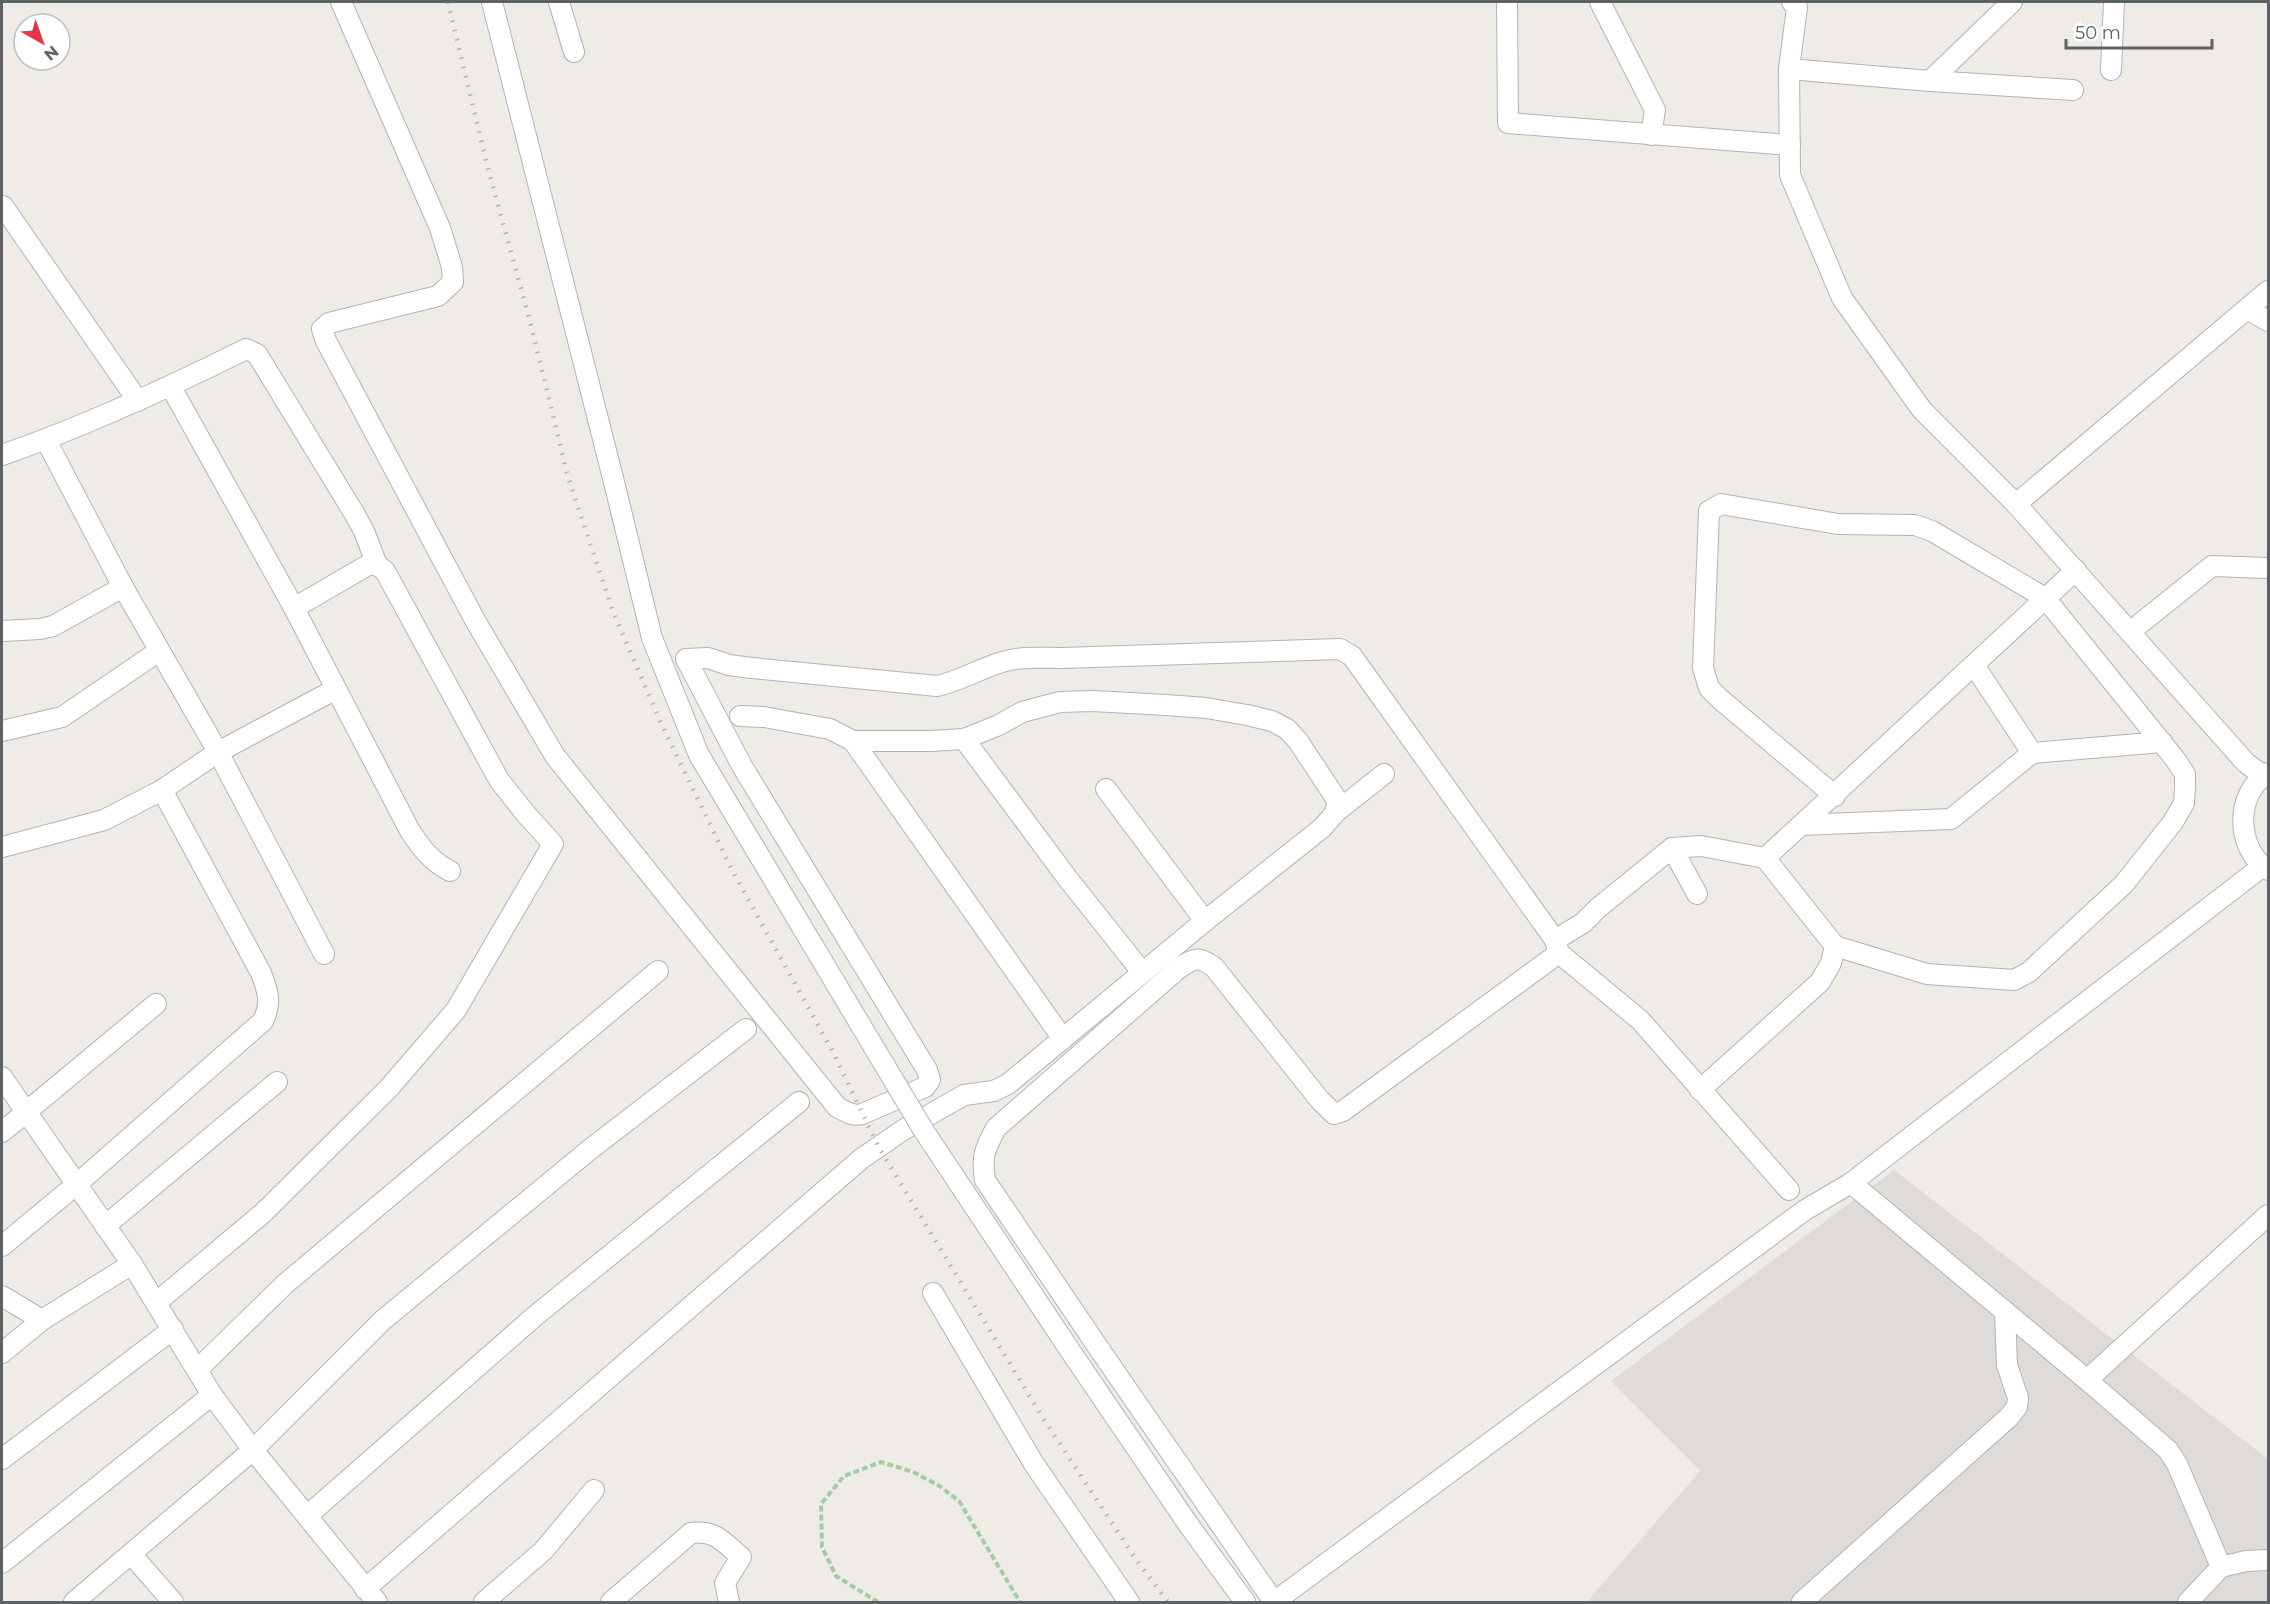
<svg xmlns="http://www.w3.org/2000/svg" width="2270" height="1604" font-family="Montserrat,sans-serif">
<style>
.industrial{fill:#dedbd8}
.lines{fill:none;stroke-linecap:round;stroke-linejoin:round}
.minor-casing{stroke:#b1b4b7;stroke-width:22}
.path{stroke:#a1cea5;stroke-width:4;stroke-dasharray:6 3;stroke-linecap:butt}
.minor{stroke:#fff;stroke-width:20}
.rail{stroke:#b2b3b3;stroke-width:4.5;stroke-dasharray:1.5 8;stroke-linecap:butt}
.minor-bridge-casing{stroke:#b1b4b7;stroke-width:22;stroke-linecap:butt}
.minor-bridge{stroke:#fff;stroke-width:20}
</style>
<rect width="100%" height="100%" fill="#efebe6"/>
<polygon class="industrial" points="1894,1170 2268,1459 2268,1602 1587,1602 1700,1471 1611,1381"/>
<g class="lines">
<defs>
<g id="minor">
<path d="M 341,2 L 440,228 L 452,267 L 453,282 L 438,296 L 329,323 L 322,329 L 326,341 L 476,622 L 555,756 L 837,1107 C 845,1111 853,1117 862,1114 L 925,1087 L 930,1080 L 927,1070 L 742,766 L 686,659 L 708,658 L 729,665 L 752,668 L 937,686 C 960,681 979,669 1002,662 C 1022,656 1042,658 1062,658 L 1340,649 L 1352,656 L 1555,940"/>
<polyline points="492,2 614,482"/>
<polyline points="559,2 574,52"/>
<polyline points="1507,2 1508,123 1790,145"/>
<polyline points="1600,2 1655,110 1651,135"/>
<polyline points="1792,2 1797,7 1789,69 1790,175 1842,298 1922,410 2016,504 2246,763 2264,776"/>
<polyline points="1789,69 1930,81 2012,2"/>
<polyline points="2111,70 2114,2"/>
<polyline points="1930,81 2073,90"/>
<polyline points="3,206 138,401"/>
<polyline points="2247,309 2268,321"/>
<path d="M 171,387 L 294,608 L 410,831 C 422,849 431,861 450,871"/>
<polyline points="46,440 123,587 218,752 324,954"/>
<path d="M 2,455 C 86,426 166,389 246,349 L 257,354 L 354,513 L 364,531 L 377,565 L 385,571 L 499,780 L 525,813 L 553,844 L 456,1010 L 389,1088 L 263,1213 L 157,1302"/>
<polyline points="2016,504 2268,291"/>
<polyline points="294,608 368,565 377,565"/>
<polyline points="2,631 40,629 53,626 123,587"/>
<polyline points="2131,631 2212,566 2268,568"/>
<polyline points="1974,665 2032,753 1951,819 1801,825 2076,570"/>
<polyline points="2,731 62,717 159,651"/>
<polyline points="964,739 1068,879 1142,972"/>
<polyline points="853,741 1063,1039"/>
<polyline points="2032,753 2162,742"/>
<path d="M 2268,773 C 2234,794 2236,849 2268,870"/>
<polyline points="1106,789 1205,921"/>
<polyline points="1336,812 1384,774"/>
<polyline points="1801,825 1765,858 1835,946 1927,974 2014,980 2029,972 2124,884 2173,822 2184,803 2185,786 2185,774 2175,759 2045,598 1932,531 1915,525 1838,524 1721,504 1709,511 1703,668 1709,688 1720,699 1835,796"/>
<polyline points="2,847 104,820 162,790 218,752 336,689"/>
<polyline points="1672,848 1701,846 1765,858"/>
<polyline points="1697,894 1672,848 1598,908 1583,923 1555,940 1559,953 1640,1020 1789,1190"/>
<polyline points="2,1077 132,1264 212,1395 253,1450 377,1602"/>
<polyline points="1700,1090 1820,982 1831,963 1835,946"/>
<polyline points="924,1131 1069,1349 1188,1524 1245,1602"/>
<polyline points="2,1132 156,1004"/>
<polyline points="1851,1183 2087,1380 2268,1215"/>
<polyline points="105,1226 277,1082"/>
<path d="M 2,1246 L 77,1184 L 263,1021 C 272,1003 268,991 261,973 L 162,790"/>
<polyline points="933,1293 1034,1464 1129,1602"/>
<polyline points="2,1296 42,1320"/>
<polyline points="2,1353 42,1320 132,1264"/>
<polyline points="197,1370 285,1284 658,971"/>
<polyline points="2087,1380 2168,1450 2177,1464 2221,1567"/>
<polyline points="2,1459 173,1329"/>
<polyline points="307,1516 535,1316 799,1102"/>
<polyline points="131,1554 173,1602"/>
<polyline points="2,1563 212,1395"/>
<polyline points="365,1589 861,1159 903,1130 964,1095 994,1091 1008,1084 1205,921 1322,828 1336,812 1337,800 1298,741 1287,729 1272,721 1247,715 1206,708 1166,705 1093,701 1060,702 1022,712 999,725 964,739 931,741 853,741 830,729 764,717 740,716"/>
<polyline points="74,1602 253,1450 383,1320 588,1151 746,1029"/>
<polyline points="484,1602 543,1551 594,1490"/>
<path d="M 611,1602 L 691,1533 C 716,1530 723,1542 741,1557 L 725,1583 L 729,1602"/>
<path d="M 1274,1602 L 1104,1356 L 985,1180 C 981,1156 985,1149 996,1128 L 1179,968 C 1195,958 1198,956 1214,967 L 1319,1099 L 1334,1114 L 1343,1111 L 1559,953"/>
<polyline points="1274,1602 1805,1210 1851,1183 2263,866"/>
<polyline points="1802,1602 2009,1417 2017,1407 2018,1398 2007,1365 2005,1311"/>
<polyline points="2188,1602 2221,1567 2246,1561 2268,1560"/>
</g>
</defs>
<use href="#minor" class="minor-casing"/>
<polyline class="path" points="878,1602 836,1576 822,1547 821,1504 844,1476 881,1462 913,1472 938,1485 959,1501 1020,1602"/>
<use href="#minor" class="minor"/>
<polyline class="rail" points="448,2 486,161 531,325 568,477 612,609 660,721 733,872 834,1054 878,1146 1041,1415 1135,1558 1168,1602"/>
<defs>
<polyline id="minor-bridge" points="614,482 652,638 699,755 924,1131"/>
</defs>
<use href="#minor-bridge" class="minor-bridge-casing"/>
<use href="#minor-bridge" class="minor-bridge"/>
</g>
<rect width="2270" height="1604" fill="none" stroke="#5d6265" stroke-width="6"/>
<g transform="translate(42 42) rotate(140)"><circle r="28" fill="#ffffff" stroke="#bec0c1" stroke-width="1.5"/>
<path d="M0-4.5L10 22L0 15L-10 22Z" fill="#e43746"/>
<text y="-9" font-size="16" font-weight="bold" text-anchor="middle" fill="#5d6265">N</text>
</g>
<path d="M2066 39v9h146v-9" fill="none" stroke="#5d6265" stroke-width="3"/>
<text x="2075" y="39" font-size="18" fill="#5d6265" stroke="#ffffff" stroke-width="4.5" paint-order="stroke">50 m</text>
</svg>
